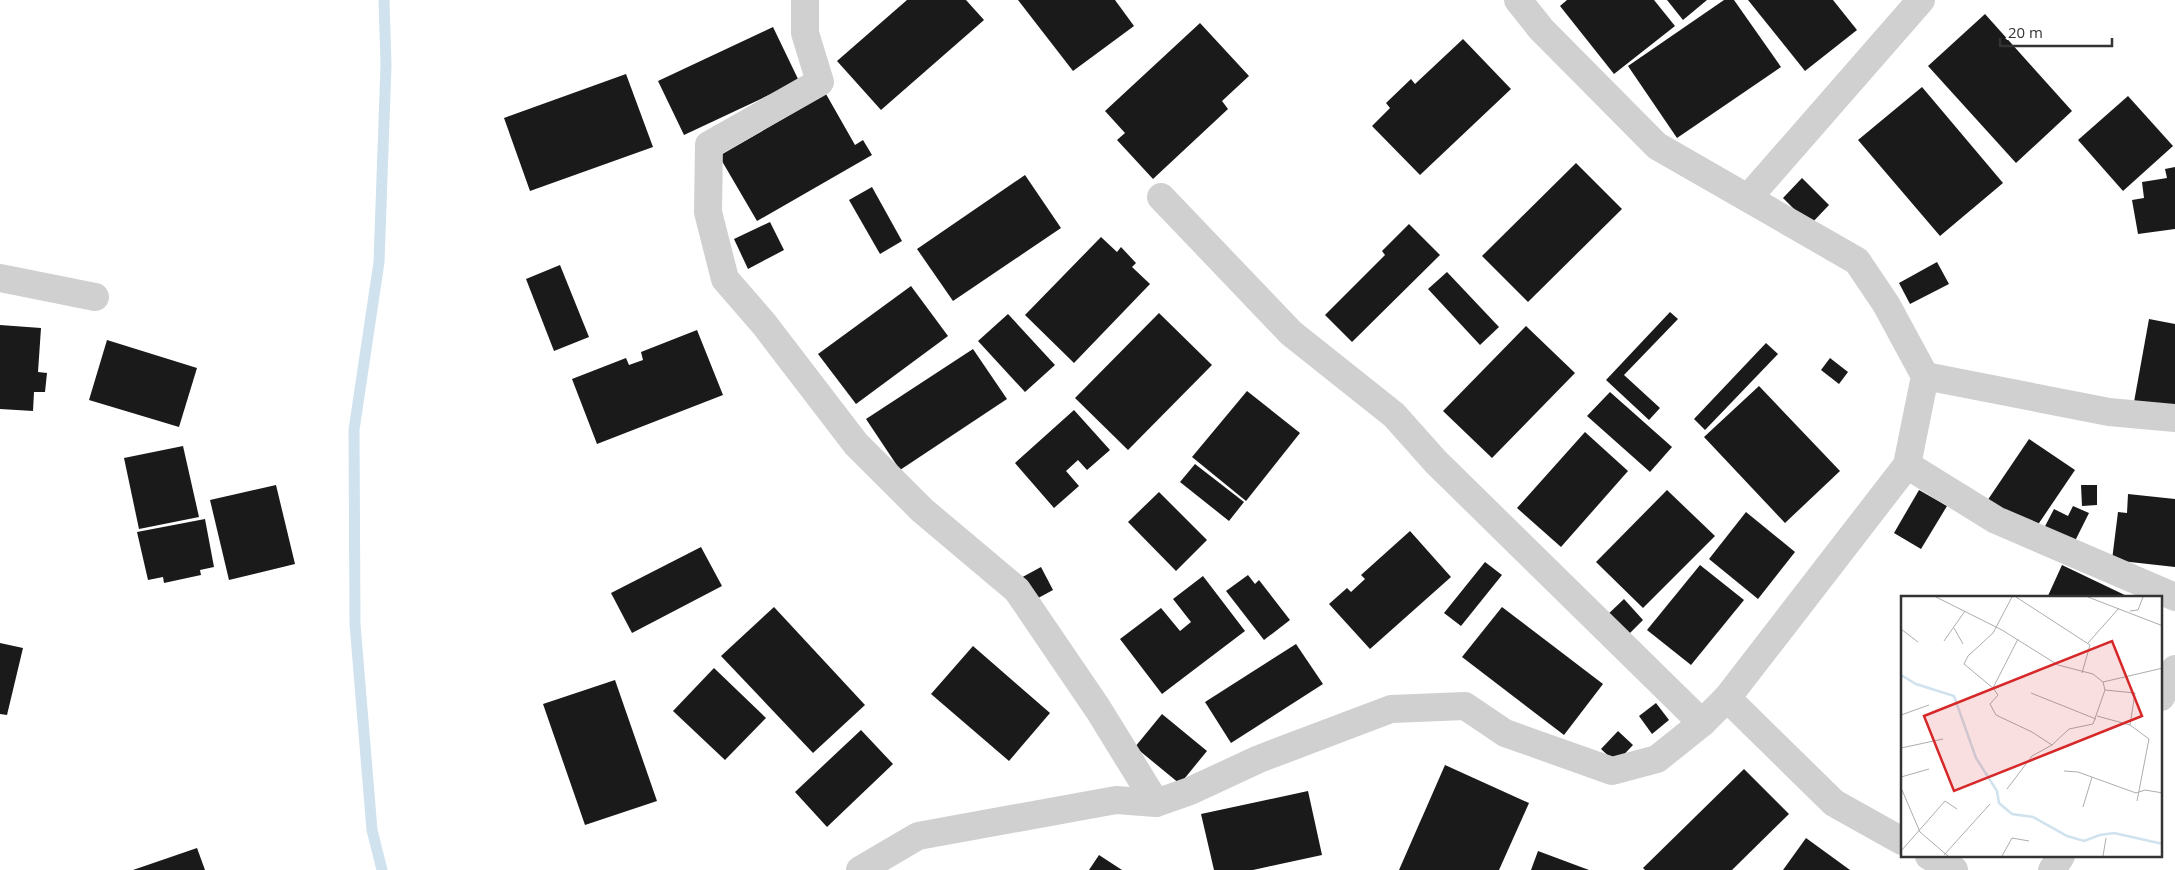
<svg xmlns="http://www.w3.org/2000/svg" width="2175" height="870" font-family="'Open Sans',sans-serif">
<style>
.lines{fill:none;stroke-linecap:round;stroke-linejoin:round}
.stream{stroke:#cfe2ee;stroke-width:11}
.building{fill:#1a1a1a}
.minor{stroke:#d0d0d0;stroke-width:28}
.inset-river{fill:none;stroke:#cfe2ee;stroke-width:2.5}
.inset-road{fill:none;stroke:#adadad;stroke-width:1}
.view{fill:#d62828;fill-opacity:0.15;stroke:#d62828;stroke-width:2.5}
.inset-edge{fill:none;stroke:#333;stroke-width:2.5}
</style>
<rect width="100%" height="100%" fill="#fff"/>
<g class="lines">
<polyline class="stream" points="382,870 372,830 355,624 354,430 379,262 386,65 384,0"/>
</g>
<g class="building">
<polygon points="907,0 966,0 984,20 881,110 837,61"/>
<polygon points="1018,0 1115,0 1134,26 1073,71"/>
<polygon points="1567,0 1654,0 1675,26 1614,74 1560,6"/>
<polygon points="1667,0 1707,0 1683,20"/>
<polygon points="1724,0 1734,0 1781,67 1677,138 1628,66"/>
<polygon points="1748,0 1833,0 1857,30 1805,71"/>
<polygon points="1985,14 2072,111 2016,163 1928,66"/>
<polygon points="1200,23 1249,76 1222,101 1228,109 1153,179 1117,140 1125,133 1105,111"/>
<polygon points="773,27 799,81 684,135 658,81"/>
<polygon points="1463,39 1511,89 1420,175 1372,126 1390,108 1386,103 1411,79 1415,84"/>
<polygon points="626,74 653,147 530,191 504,118"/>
<polygon points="1922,87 2003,183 1940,236 1858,140"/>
<polygon points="826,94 855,145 863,140 872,155 757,221 719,156"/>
<polygon points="2128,96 2173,146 2123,191 2078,140"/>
<polygon points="1576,163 1622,209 1528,302 1482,256"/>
<polygon points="2175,167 2175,229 2138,234 2132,200 2144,198 2142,182 2167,178 2165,169"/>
<polygon points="1025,175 1061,228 953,301 917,249"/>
<polygon points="1802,178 1829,205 1810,225 1783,198"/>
<polygon points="872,187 902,241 880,254 849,200"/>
<polygon points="770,222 784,250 748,269 734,239"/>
<polygon points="1409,224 1440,255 1352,342 1325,315 1385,255 1382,251"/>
<polygon points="1101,237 1117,252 1121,247 1136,263 1132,267 1150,284 1074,363 1025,315"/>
<polygon points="1937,262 1949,284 1910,304 1899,283"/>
<polygon points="560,265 589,337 554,351 526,279"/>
<polygon points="1447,272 1499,327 1480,345 1428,289"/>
<polygon points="911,286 948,336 856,404 818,354"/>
<polygon points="1670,312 1678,319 1624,375 1660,408 1649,420 1606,380"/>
<polygon points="1159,313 1212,365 1128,450 1075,398"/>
<polygon points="1008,314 1055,365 1025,392 978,341"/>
<polygon points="2149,319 2175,324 2175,408 2134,402"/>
<polygon points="0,325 41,328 38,372 47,373 45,392 34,392 33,411 0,409"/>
<polygon points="1526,326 1575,373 1492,458 1443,411"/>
<polygon points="697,330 723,395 597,444 572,379 626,358 629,365 643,360 641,352"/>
<polygon points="107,340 197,368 179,427 89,400"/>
<polygon points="1766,343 1778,354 1705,430 1694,419"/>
<polygon points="973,349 1007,399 900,470 866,419"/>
<polygon points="1830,358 1848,372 1839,384 1821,370"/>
<polygon points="1759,386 1840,471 1785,523 1704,437"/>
<polygon points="1247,391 1300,433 1246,501 1192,457"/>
<polygon points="1610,392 1672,447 1650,472 1587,416"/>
<polygon points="1074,410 1110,450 1087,470 1078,460 1066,471 1079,486 1054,508 1015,463"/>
<polygon points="1585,432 1628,471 1561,547 1517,508"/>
<polygon points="2029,439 2075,470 2033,532 1987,501"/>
<polygon points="183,446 199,517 139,529 124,458"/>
<polygon points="1195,464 1244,502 1229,521 1180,482"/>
<polygon points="276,485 295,564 229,580 210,500"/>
<polygon points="2081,485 2097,485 2097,505 2082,506"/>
<polygon points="1667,490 1715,536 1643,608 1596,562"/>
<polygon points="1919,490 1947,506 1921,549 1894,533"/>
<polygon points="1159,492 1207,540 1176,571 1128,522"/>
<polygon points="2128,494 2175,499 2175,567 2112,560 2118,512 2127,513"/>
<polygon points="2073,506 2089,513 2071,549 2041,534 2054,509 2068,516"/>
<polygon points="1746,512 1795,552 1758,599 1709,559"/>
<polygon points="205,519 214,567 200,570 201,575 164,583 163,577 148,580 137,532"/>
<polygon points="1410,531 1451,577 1370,649 1329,604 1347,588 1351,592 1365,579 1361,575"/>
<polygon points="701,547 722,586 632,633 611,593"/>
<polygon points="1485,562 1502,575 1461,626 1444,613"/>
<polygon points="1700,565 1744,600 1691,665 1647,630"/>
<polygon points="2062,565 2131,598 2047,598"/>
<polygon points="1041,567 1053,590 1029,603 1017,580"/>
<polygon points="1248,575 1255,584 1259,580 1290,620 1264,640 1226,591"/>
<polygon points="1203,576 1245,631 1162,694 1120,639 1161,608 1180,631 1191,622 1173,599"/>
<polygon points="1624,599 1643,620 1624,639 1604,618"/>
<polygon points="774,607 865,705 813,753 721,656"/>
<polygon points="1502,607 1603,684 1564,735 1462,657"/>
<polygon points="0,643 23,648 7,715 0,714"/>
<polygon points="1296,644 1323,684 1231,743 1205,702"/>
<polygon points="973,646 1050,713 1009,761 931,694"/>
<polygon points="714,668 766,718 725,760 673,711"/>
<polygon points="615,680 657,801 585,825 543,704"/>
<polygon points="1656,703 1669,720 1652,734 1639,716"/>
<polygon points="1162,714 1207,751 1180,784 1135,747"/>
<polygon points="861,730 893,764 827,827 795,792"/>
<polygon points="1618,731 1633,745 1616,763 1601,749"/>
<polygon points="1445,765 1529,803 1499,870 1399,870"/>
<polygon points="1744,769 1789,814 1732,870 1645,870 1643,868"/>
<polygon points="1308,791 1322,855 1253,870 1214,870 1201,814"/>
<polygon points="1806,838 1850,870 1783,870"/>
<polygon points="197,848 205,870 133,870"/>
<polygon points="1538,851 1589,870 1531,870"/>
<polygon points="1099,855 1122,870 1089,870"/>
</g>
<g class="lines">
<g class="minor">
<polyline points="805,0 805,33 820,82 709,145 708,212 725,279 764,324 856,444 922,510 1017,590 1098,709 1156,803"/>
<polyline points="1161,197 1291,333 1394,415 1436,462 1702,723"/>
<polyline points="1748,198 1921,0"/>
<polyline points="0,278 95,297"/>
<polyline points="1925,376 2109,412 2175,418"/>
<polyline points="1907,465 1996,520 2175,597"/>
<polyline points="2161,697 2175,669"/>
<polyline points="1727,698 1834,803 1902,841"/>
<polyline points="1929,856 1954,870"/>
<polyline points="860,870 918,836 1116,800 1156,803 1190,791 1259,759 1391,709 1465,706 1505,733 1612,771 1657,759 1702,723 1727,698 1907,465 1925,376 1886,304 1857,261 1657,146 1541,29 1518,0"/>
<polyline points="2052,870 2061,856"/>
</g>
</g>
<g transform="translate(1901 596)">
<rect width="261" height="261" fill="#fff"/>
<path class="inset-river" d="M 0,79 L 15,88 L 53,100 L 75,162 L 96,195 L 98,207 L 111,218 L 132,221 L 166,240 L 183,245 L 199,239 L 213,237 L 262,248"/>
<path class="inset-road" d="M 35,1 L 101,34 L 157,69 L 192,78 L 202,86 L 204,94 L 192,128 L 168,133 L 151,149 L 131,160 L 106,193M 111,1 L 92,37 L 67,60 L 63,68 L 92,92 L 97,99 L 89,108 L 95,119 L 131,136 L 151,149M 115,1 L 189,49 L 181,77M 187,1 L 262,30M 229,15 L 237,14 L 242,1M 53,32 L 62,48M 0,33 L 17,46M 43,45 L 64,15M 187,47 L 218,12M 202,86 L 262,72M 92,92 L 117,43M 204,94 L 234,97 L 229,129M 130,97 L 195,123M 0,119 L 28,109M 196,120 L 229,129 L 248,143 L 236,205M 0,152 L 42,143M 163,175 L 177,176 L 235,197 L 244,194 L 262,197M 0,181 L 28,173M 1,194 L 19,236 L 47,260M 182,211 L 191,181M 0,255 L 44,205 L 56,213M 43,259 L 89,208M 101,260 L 111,242 L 128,245M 202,260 L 205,242"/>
<path class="view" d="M 211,45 L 241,120 L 53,195 L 23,120 Z"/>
<rect width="261" height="261" class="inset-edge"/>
</g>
<path d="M2000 38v8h112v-8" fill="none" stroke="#333333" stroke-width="2.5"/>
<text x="2008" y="38" font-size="15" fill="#333333" stroke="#ffffff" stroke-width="4" paint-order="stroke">20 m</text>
</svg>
